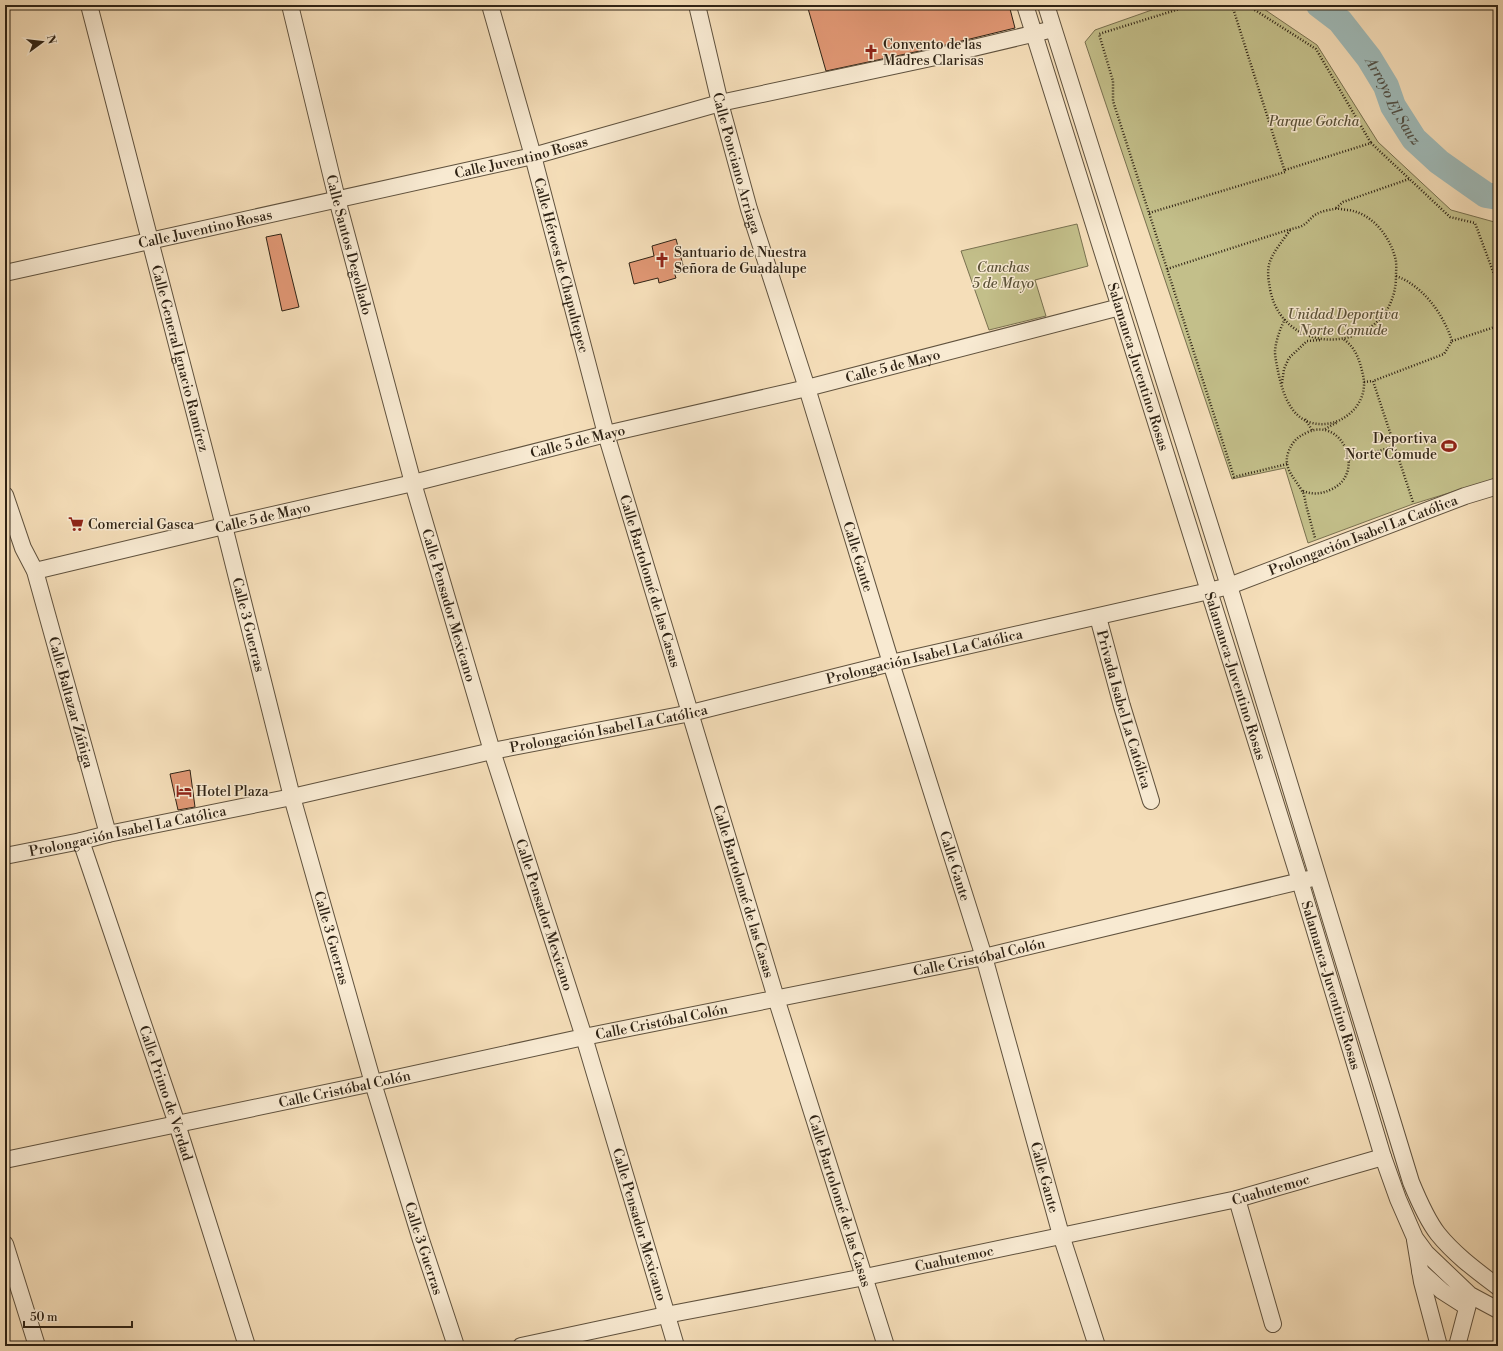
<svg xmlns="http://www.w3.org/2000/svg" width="1503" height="1351" font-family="'Libre Bodoni',serif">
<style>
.green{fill:#c3bf8a;stroke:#797150}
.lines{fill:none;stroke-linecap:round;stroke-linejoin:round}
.river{stroke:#9fbab8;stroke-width:26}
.building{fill:#e09774;stroke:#2f2315}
.minor-casing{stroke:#60523e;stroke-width:18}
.path{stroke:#2f2315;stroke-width:2.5;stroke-dasharray:1 2;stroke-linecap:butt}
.minor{stroke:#f8ead2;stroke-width:16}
.labels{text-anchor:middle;stroke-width:3;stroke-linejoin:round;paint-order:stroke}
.poi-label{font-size:14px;fill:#2f2315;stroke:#f8ead2;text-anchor:start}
.park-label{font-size:14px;font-style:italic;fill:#5b5238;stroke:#f8ead2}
.street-label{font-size:14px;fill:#2f2315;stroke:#f8ead2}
.water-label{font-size:15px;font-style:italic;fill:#515046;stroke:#f8ead2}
</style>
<rect width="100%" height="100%" fill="#f5deb9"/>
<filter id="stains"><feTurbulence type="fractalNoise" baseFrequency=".005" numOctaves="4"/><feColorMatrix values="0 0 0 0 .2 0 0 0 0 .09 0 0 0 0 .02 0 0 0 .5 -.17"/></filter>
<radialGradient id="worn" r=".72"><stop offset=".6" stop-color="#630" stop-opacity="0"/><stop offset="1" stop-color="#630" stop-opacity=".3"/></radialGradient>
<g class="green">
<polygon points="1166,5 1258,5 1317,45 1378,142 1451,210 1498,223 1498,478 1413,504 1308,543 1285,468 1232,479 1085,42 1095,30"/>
<polygon points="1077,224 1088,266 1035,280 1046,316 989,330 961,251"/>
</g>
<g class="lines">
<path class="river" id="s1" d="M 1319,5 L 1340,21 L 1369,58 L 1386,86 L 1393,106 L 1414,139 L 1439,162 L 1463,179 L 1486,195 L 1498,197"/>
</g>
<g class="building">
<polygon points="807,5 1009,5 1015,28 929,49 826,71"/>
<polygon points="281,234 299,307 282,311 266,237"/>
<polygon points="676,239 684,269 674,272 676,278 659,283 658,278 634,284 629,263 654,256 652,246"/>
<polygon points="190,770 195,807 178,810 170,774"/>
</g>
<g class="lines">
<defs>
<g id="minor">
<path id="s2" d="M 89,5 L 224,526 L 292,797 L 373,1083 L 421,1240 L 456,1346"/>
<path id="s3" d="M 290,5 L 337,199 L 413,483 L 492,751 L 584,1037 L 676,1346"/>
<path id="s4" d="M 490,5 L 533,156 L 606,434 L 776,998 L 886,1346"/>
<path id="s5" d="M 697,5 L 720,103 L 749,209 L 807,388 L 891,663 L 984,957 L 1061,1235 L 1097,1346"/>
<path id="s6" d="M 1025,5 L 1300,881 L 1383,1157 L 1398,1199 L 1415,1238 L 1426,1253 L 1470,1295 L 1498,1310"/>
<path d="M 1046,5 L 1229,586 L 1411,1182 C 1418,1199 1427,1220 1438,1234 C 1455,1255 1477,1271 1498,1287"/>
<path id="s7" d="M 5,273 L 533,156 L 720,103 L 931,58 L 1045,31"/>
<path id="s8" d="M 5,495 L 23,548 L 35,571 L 108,834"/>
<path id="s9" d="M 35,571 L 224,526 L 413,483 L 606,434 L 807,388 L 1120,307"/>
<path id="s10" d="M 1098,617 L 1122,706 L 1151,801"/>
<path id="s11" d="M 81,841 L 177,1124 L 247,1346"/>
<path id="s12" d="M 5,856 L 81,841 L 108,834 L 292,797 L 492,751 L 691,713 L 891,663 L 1209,591 L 1229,586 L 1465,496 L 1498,486"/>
<path id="s13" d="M 5,1160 L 373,1083 L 584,1037 L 984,957 L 1309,879"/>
<polyline points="1237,1199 1273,1324"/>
<polyline points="1415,1240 1422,1282 1439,1346"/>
<polyline points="5,1244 37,1346"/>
<polyline points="1420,1271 1442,1291 1467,1307"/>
<path id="s14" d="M 521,1346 L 666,1315 L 865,1277 L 1237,1199 L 1383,1157"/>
<polyline points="1457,1346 1470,1297"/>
</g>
</defs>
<use href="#minor" class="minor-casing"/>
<g class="path">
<polyline points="1192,5 1099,34 1113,81 1113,101 1234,477 1287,464"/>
<polyline points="1247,5 1316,49 1371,143"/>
<polyline points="1285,170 1371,143 1450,217 1475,223 1498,285"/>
<polyline points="1336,208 1343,202 1409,179"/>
<polyline points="1149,213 1285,172 1232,5"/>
<path d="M 1167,269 L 1291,229 C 1284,239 1271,254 1269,265 C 1267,274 1269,282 1270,289 C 1284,364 1396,352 1396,276 C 1396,270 1397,263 1395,257 C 1389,235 1372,214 1349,210 C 1344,210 1339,208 1334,209 C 1329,210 1321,211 1317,214 C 1312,216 1309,221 1305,224 C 1301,227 1296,228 1291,229"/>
<path d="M 1396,276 C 1401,278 1406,280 1410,283 C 1430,296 1445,319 1452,341 L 1444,354 L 1373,381 L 1413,502"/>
<path d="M 1285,319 C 1280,329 1276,340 1275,351 C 1275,356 1276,361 1277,366 C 1281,387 1288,417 1312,423 C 1341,430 1370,404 1363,375 C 1360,362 1356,347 1343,339"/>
<polyline points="1452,341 1498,326"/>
<polyline points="1364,382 1373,381"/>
<polyline points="1282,383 1284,369 1289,358 1307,341 1321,340"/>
<polyline points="1305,419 1312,430"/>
<polyline points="1325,429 1338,422"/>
<polyline points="1349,460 1395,446"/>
<path d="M 1303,491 C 1313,495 1322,494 1332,489 C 1366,473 1343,417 1308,432 C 1297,437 1292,442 1288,453 C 1283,469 1295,478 1302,491 C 1305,495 1305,501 1306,505 C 1309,516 1312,527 1315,538"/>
</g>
<use href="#minor" class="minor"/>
</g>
<defs>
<symbol id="church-bare" viewBox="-9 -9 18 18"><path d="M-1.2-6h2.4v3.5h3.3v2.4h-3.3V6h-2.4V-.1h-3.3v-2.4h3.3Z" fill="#8f2418" stroke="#f8ead2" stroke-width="2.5" paint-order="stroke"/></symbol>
<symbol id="stadium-bare" viewBox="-9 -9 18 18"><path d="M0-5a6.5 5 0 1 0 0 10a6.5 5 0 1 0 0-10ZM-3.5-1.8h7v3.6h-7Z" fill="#8f2418" stroke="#f8ead2" stroke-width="2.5" paint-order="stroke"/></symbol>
<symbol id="supermarket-bare" viewBox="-9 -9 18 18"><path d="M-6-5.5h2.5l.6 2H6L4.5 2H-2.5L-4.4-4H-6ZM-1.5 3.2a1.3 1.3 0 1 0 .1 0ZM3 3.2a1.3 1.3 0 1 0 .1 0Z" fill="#8f2418" stroke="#f8ead2" stroke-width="2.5" paint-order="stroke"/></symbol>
<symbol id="hotel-bare" viewBox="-9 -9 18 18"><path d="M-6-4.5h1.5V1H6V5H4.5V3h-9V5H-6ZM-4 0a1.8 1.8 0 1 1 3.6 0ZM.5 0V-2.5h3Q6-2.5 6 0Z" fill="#8f2418" stroke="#f8ead2" stroke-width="2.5" paint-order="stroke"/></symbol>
</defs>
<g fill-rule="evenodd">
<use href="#church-bare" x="860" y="41" width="22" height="22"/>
<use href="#church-bare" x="651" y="249" width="22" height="22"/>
<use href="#stadium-bare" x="1438" y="435" width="22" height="22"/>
<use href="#supermarket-bare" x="65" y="513" width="22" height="22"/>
<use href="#hotel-bare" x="173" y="780" width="22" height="22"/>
</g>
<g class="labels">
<g class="poi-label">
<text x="883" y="49">Convento de las<tspan x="883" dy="16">Madres Clarisas</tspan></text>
<text x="674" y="257">Santuario de Nuestra<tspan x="674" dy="16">Señora de Guadalupe</tspan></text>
<text x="1437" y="443" text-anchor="end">Deportiva<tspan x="1437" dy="16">Norte Comude</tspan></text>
<text x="88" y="529">Comercial Gasca</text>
<text x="196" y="796">Hotel Plaza</text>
</g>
<g class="park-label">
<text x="1314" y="126">Parque Gotcha</text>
<text x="1003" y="272">Canchas<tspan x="1003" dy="16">5 de Mayo</tspan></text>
<text x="1343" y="319">Unidad Deportiva<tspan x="1343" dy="16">Norte Comude</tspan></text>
</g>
<g class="street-label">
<text dy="5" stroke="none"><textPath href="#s7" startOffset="529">Calle Juventino Rosas</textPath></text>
<text dy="5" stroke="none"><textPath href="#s5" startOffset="163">Calle Ponciano Arriaga</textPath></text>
<text dy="5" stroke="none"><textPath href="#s7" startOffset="205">Calle Juventino Rosas</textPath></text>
<text dy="5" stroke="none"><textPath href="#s3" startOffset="247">Calle Santos Degollado</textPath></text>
<text dy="5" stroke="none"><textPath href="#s4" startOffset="270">Calle Héroes de Chapultepec</textPath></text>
<text dy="5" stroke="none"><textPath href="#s2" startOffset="365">Calle General Ignacio Ramírez</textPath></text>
<text dy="5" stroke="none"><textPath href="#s9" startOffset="882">Calle 5 de Mayo</textPath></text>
<text dy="5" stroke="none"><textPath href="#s6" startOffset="379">Salamanca-Juventino Rosas</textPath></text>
<text dy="5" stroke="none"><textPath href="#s9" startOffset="558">Calle 5 de Mayo</textPath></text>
<text dy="5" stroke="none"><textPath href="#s9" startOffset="234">Calle 5 de Mayo</textPath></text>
<text dy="5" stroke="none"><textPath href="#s12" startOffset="1397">Prolongación Isabel La Católica</textPath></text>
<text dy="5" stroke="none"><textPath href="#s5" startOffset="575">Calle Gante</textPath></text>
<text dy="5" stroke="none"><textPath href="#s4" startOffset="598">Calle Bartolomé de las Casas</textPath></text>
<text dy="5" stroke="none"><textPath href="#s3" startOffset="621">Calle Pensador Mexicano</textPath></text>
<text dy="5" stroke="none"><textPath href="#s2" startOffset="640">Calle 3 Guerras</textPath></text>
<text dy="5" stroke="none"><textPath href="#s12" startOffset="941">Prolongación Isabel La Católica</textPath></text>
<text dy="5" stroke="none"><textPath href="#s6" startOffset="703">Salamanca-Juventino Rosas</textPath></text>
<text dy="5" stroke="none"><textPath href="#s8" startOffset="218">Calle Baltazar Zúñiga</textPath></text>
<text dy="5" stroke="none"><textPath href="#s10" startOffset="96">Privada Isabel La Católica</textPath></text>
<text dy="5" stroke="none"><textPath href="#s12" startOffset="617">Prolongación Isabel La Católica</textPath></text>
<text dy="5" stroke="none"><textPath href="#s12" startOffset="125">Prolongación Isabel La Católica</textPath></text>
<text dy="5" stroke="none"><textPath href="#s5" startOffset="899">Calle Gante</textPath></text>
<text dy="5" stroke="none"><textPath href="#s4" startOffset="922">Calle Bartolomé de las Casas</textPath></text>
<text dy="5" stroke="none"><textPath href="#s3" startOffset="945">Calle Pensador Mexicano</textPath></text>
<text dy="5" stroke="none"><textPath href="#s2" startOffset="964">Calle 3 Guerras</textPath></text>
<text dy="5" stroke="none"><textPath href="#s13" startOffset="995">Calle Cristóbal Colón</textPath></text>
<text dy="5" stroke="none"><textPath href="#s6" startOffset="1027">Salamanca-Juventino Rosas</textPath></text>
<text dy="5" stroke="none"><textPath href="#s13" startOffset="671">Calle Cristóbal Colón</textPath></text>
<text dy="5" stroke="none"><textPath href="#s13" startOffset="347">Calle Cristóbal Colón</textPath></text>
<text dy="5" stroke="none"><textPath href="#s11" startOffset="266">Calle Primo de Verdad</textPath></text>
<text dy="5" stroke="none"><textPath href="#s5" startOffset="1223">Calle Gante</textPath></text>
<text dy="5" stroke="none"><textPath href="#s14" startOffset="766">Cuahutemoc</textPath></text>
<text dy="5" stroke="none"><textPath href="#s4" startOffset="1246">Calle Bartolomé de las Casas</textPath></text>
<text dy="5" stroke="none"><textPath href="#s3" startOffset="1269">Calle Pensador Mexicano</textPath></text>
<text dy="5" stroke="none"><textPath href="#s2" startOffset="1288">Calle 3 Guerras</textPath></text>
<text dy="5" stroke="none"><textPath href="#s14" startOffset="442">Cuahutemoc</textPath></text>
</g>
<g class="water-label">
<text dy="5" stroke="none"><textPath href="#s1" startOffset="123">Arroyo El Sauz</textPath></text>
</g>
</g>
<rect width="1503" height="1351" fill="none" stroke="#f5deb9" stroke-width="20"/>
<rect x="6" y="6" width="1491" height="1339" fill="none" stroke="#2f2315" stroke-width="2"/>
<rect x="10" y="10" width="1483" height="1331" fill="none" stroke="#2f2315"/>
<g transform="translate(42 42) rotate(75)" stroke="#f8ead2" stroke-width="3" paint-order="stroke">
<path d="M0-3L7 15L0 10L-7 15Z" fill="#2f2315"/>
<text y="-6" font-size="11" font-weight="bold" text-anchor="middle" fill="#2f2315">N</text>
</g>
<path d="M24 1321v6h108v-6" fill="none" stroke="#2f2315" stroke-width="2"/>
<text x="30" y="1321" font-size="12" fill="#2f2315" stroke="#f8ead2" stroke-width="3" paint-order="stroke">50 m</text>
<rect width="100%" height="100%" filter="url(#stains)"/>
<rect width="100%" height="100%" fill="url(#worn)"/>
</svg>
